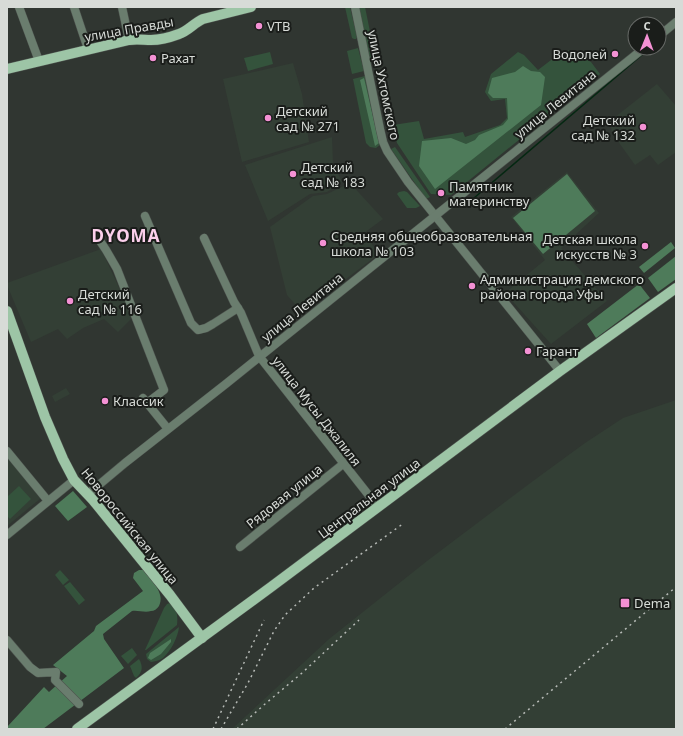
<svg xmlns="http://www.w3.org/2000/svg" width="683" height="736" font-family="'Noto Sans',sans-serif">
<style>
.built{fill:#333f35}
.green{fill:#34533c}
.forest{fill:#4e7b5a}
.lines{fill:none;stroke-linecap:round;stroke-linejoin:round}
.stream{stroke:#052812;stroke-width:1.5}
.minor-casing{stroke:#4e544f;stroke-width:9}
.major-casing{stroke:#4e544f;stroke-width:11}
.minor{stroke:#6a7d6e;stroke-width:8}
.major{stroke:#9dc5a6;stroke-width:10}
.rail{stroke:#b6bab6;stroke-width:1.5;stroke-dasharray:2 4;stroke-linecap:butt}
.poi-dot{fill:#f491d4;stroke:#1a1d1a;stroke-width:1.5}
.labels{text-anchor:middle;stroke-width:4;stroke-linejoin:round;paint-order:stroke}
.poi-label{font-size:13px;fill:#d7dbd7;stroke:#1a1d1a;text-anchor:start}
.street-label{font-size:13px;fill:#d7dbd7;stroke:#1a1d1a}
.district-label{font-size:17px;font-weight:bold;letter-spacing:1px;fill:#fcd0ec;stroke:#1a1d1a}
</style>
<rect width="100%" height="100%" fill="#303631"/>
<g class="built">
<polygon points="293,63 302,94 309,142 242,162 223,79"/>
<polygon points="657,84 676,106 676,152 658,165 650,155 635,165 612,133 610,121"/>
<polygon points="332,137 333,163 342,182 327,192 310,194 268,221 245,165"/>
<polygon points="567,172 599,213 561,248 607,301 551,344 505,293 545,260 511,217"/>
<polygon points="350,183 383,219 364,233 379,254 302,312 287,295 270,227 313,196 327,194"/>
<polygon points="101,249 133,317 118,332 104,319 83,328 67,339 58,329 31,342 7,285 7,283"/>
<polygon points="66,388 70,394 55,402 52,396"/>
<polygon points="676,400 676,729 232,729 329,639 427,561 533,481 585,443 623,418"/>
<polygon points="7,456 41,498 7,526"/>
</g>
<g class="green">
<polygon points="345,7 350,7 357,37 356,39 354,39 352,38"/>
<polygon points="357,7 365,7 376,61 369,63"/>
<polygon points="358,48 364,71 352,74 347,51"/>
<polygon points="569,50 591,62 600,74 451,195 431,194 397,143 393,125 419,121 424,139 463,132 465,137 500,125 507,118 505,99 491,101 485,92 491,74 518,52 524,55 538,70 555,57 557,60"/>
<polygon points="270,52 273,64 248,71 244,58"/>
<polygon points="365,76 381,144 376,148 370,147 366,143 353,79"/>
<polygon points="395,147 430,197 426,199 391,149"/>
<polygon points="404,191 407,192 420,206 416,208 407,208 397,194 399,192"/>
<polygon points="19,486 31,499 10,519 7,516 7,497"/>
<polygon points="60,570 69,580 63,585 55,575"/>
<polygon points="70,582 85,600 79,605 64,586"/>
<path d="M 170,603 C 177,608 178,616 177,625 L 146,650 L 145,650 L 164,608 L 167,604 Z"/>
<path d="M 179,627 C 178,637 171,651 163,658 C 159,661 155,661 151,662 L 147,659 L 146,654 Z"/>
<polygon points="132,648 137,655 128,664 121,656"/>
<path d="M 139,659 C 143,666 143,672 136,678 L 134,676 L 130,666 Z"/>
</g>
<g class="forest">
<polygon points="523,66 531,71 540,72 545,77 541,105 435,189 419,166 422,141 451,138 466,144 475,140 479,135 503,125 508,119 507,98 493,98 488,93 492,78 515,72"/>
<polygon points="364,78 379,143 375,146 360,80"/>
<polygon points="567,174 595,211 543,254 513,218"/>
<polygon points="671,242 675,248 644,273 639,267"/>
<polygon points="676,256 676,279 658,292 648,278"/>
<polygon points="639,284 650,298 596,338 587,324"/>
<polygon points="73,491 87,507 68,521 55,506"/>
<path d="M 139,570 L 143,570 C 150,579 166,593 159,606 C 157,609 154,611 151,611 C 145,613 138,610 132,611 L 103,634 L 104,639 L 124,668 L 43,729 L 7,729 L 7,727 L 44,687 L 49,692 L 67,676 L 53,665 L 94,631 L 96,626 L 143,591 L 133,578 L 134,573 Z"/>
<polygon points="171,639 171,642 161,654 151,660 148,658 150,653"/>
</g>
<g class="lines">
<polyline class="stream" points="474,198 650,48"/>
<defs>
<g id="minor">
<polyline points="19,7 39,61"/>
<polyline points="74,7 88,49"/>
<polyline points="122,7 129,40"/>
<polyline points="355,7 380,129 383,142 387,151 408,182 560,371"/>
<polyline points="659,36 676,22"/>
<polyline points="145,216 191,323 198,330 206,328 213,324 238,308"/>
<polyline points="204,238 234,302 241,313 259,356 378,507"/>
<polyline points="100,241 106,250 117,269 164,390 147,403"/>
<polyline points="143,398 168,429"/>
<polyline points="7,451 48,501"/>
<polyline points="88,494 125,463 227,383 644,48"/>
<polyline points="7,535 74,480"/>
<polyline points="240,547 343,464"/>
<polyline points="7,640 30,667 38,673 56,672 55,680 79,704"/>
</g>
<g id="major">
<path d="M 7,69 L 129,40 C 137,39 144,40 151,40 C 160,40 171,37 179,34 C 188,31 194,23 203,19 L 251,7"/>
<polyline points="7,311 45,417 63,459 74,480 93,500 170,595 202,638"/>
<polyline points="77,729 271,587 560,371 676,288"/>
</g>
</defs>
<use href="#minor" class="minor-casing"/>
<use href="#major" class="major-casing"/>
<use href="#minor" class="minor"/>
<use href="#major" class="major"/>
<g class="rail">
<polyline points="213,729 264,620"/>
<polyline points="221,729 248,683 274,631 285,615 314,588 404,523"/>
<polyline points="237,729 265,704 302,673 359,620"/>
<polyline points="505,729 676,587"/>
</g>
</g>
<g class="poi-dot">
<circle cx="259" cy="26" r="4"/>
<circle cx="615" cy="54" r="4"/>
<circle cx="153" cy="58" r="4"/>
<circle cx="268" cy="118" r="4"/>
<circle cx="643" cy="127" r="4"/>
<circle cx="293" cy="174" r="4"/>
<circle cx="441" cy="193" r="4"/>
<circle cx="323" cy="243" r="4"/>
<circle cx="645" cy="246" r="4"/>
<circle cx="472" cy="286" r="4"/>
<circle cx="70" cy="301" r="4"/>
<circle cx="528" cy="351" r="4"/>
<circle cx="105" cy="401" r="4"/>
<rect x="620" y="598" width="10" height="10" rx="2"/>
</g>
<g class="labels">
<g class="poi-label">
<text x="267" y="31">VTB</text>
<text x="607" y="59" text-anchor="end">Водолей</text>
<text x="161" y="63">Рахат</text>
<text x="276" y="116">Детский<tspan x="276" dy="15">сад № 271</tspan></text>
<text x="635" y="125" text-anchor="end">Детский<tspan x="635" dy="15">сад № 132</tspan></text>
<text x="301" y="172">Детский<tspan x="301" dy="15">сад № 183</tspan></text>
<text x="449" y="191">Памятник<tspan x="449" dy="15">материнству</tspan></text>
<text x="331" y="241">Средняя общеобразовательная<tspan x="331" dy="15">школа № 103</tspan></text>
<text x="637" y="244" text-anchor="end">Детская школа<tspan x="637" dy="15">искусств № 3</tspan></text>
<text x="480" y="284">Администрация демского<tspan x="480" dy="15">района города Уфы</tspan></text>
<text x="78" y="299">Детский<tspan x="78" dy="15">сад № 116</tspan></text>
<text x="536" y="356">Гарант</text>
<text x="113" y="406">Классик</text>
<text x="634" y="608">Dema</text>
</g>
<g class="street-label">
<text transform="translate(129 29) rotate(-10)" y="5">улица Правды</text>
<text transform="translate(384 85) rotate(78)" y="5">улица Ухтомского</text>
<text transform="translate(555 104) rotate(-39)" y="5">улица Левитана</text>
<text transform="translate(302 307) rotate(-39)" y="5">улица Левитана</text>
<text transform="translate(317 411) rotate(52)" y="5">улица Мусы Джалиля</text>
<text transform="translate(284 496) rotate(-39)" y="5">Рядовая улица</text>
<text transform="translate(369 498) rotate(-37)" y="5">Центральная улица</text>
<text transform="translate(130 526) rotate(51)" y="5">Новороссийская улица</text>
</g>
<g class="district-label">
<text x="126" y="242">DYOMA</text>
</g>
</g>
<rect width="683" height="736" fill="none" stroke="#d7dbd7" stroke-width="16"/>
<g transform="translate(647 36) rotate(1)"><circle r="19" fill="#1a1d1a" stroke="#666966"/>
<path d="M0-3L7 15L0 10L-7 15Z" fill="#f491d4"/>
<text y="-6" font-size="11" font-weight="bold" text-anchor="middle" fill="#d7dbd7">С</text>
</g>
</svg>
